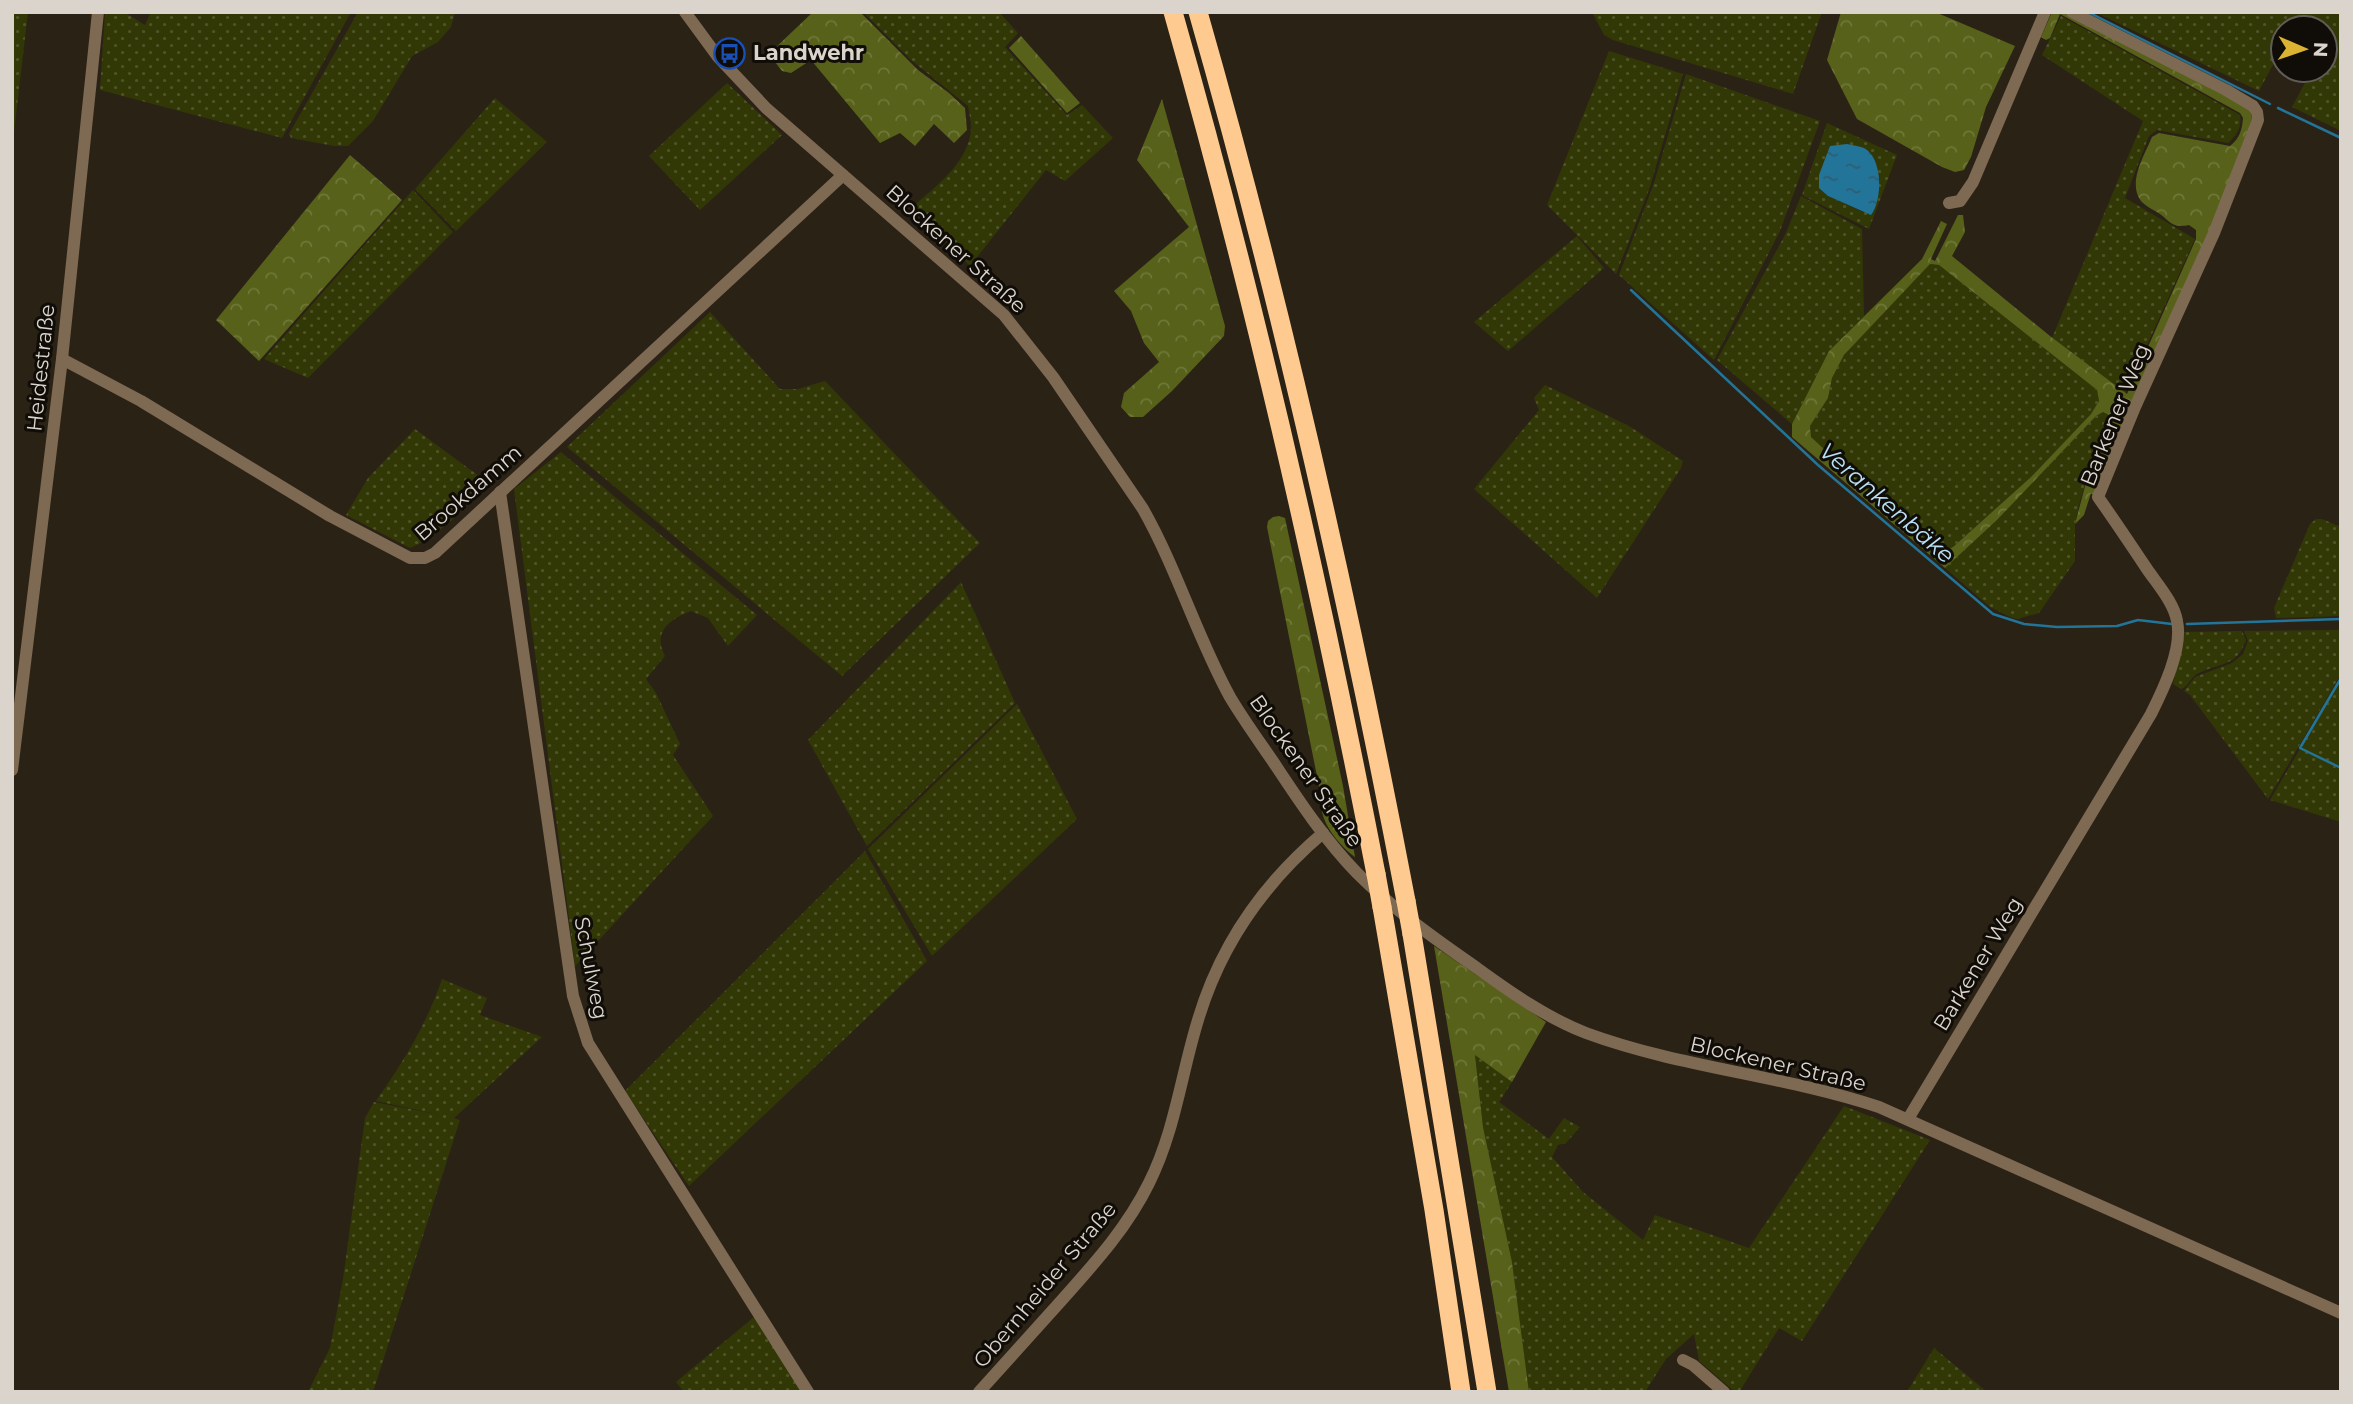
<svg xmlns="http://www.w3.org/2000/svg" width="2353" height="1404" font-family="Montserrat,sans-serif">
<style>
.grass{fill:url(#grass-dots);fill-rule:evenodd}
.forest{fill:url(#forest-crowns);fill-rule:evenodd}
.water{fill:url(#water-ripples)}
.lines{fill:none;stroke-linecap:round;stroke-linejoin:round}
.stream{stroke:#227499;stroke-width:2.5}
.minor{stroke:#7e6952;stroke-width:12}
.highway{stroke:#feca90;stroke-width:19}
.highway-bridge{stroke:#feca90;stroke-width:19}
.labels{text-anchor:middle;stroke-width:6;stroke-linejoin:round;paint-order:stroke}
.poi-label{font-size:21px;font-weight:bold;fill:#dad4cc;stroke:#100c07;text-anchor:start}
.street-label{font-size:21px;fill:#dad4cc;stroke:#100c07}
.water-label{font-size:23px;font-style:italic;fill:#b9e0f5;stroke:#100c07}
</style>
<defs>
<pattern id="grass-dots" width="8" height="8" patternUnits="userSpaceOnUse" patternTransform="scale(1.75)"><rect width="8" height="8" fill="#313805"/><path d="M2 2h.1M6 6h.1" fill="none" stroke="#4e5428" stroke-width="1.8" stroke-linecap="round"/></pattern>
<pattern id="forest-crowns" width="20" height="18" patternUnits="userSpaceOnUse" patternTransform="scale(1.75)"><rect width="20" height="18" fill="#576119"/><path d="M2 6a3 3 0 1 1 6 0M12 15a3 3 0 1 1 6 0" fill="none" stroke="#6f7739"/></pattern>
<pattern id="water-ripples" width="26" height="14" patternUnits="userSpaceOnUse" patternTransform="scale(1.75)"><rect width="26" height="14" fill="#227499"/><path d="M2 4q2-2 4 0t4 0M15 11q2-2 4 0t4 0" fill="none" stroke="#305d70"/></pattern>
</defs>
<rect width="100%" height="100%" fill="#2b2216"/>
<g class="grass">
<polygon points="12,12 28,12 14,132 12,131"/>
<polygon points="105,12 124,12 145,25 151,12 351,12 282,138 100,90"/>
<polygon points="358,12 455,12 451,27 438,42 412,56 373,121 348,146 334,146 291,138 289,134"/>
<path d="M 863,12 L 999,12 L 1018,33 L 1005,47 L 1067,115 L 1082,105 L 1113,138 L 1065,181 L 1046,170 L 970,266 L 911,208 C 934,188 970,162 971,128 C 971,121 969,113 968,106 L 911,60 Z"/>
<polygon points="1592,12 1822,12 1793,94 1613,40 1604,35"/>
<polygon points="2095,12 2341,12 2341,131 2292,107 2312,70 2325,70 2325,28 2283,28 2283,46 2259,91"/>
<path d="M 2061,16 L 2240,115 C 2242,127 2237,136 2228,143 L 2157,130 L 2149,136 L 2125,198 L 2195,239 L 2125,394 L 2052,338 L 2143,121 L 2042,55 Z"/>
<polygon points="1609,51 1683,74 1650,187 1616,274 1547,205"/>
<polygon points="1686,74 1820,121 1780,231 1714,360 1619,275 1654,183"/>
<polygon points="727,83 782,135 700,210 649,156"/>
<polygon points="495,98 547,142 456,231 415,189"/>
<path d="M 1827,123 L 1897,155 L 1869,229 L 1802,195 ZM 1847,144 C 1879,151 1876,162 1879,192 L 1863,212 L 1828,196 Z"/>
<polygon points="413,190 453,232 308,378 264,359"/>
<polygon points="1801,196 1862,229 1864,316 1829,351 1792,424 1717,360 1785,235"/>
<polygon points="1577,236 1604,268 1508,351 1474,322"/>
<polygon points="1930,264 1939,265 2097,390 2099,401 2091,414 2031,477 1953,547 1938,554 1811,437 1810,426 1828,398 1832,378 1844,355"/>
<polygon points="710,312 780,389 798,389 825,381 980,543 842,676 567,447"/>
<polygon points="1545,385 1629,426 1683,461 1681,468 1597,598 1474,489 1539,410 1534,398"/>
<polygon points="2103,412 2109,415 2110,423 2088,475 2080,501 2075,524 2075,561 2039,613 2017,619 2010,617 1990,607 1945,568 1997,520 2096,416"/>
<path d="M 415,429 L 487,482 C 465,506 441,536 410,548 L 346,515 L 368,478 Z"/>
<path d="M 561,452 L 757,615 L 728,646 L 708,618 L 691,611 C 670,619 652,632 665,656 L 646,679 L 656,693 L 680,744 L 673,755 L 713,816 L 575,966 L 514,489 Z"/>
<polygon points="2316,519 2322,519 2341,527 2341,616 2314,617 2317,608 2313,617 2276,618 2274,608 2310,524"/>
<polygon points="961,582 1015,703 867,846 808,740"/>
<polygon points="2341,630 2341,674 2268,799 2190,695 2184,691 2195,677 2232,663 2243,654 2248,641 2244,631"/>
<path d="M 2242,631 L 2246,640 C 2236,668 2220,662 2197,674 C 2190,678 2189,686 2181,689 L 2173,684 L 2184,632 Z"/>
<polygon points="2341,679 2341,768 2307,752 2341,769 2341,822 2270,800"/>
<polygon points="1017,704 1077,819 932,956 868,849"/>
<polygon points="865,851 927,961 689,1186 625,1091"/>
<path d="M 442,979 L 487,998 L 480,1015 L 542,1037 L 454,1118 L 460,1120 L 373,1392 L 308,1392 L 330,1348 L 343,1279 L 365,1118 L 374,1102 L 441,1115 L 376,1101 C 403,1062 427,1024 442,979 Z"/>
<polygon points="1475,1054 1512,1082 1499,1102 1549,1139 1564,1118 1580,1127 1566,1143 1558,1145 1552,1157 1583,1192 1643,1240 1655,1215 1749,1248 1844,1106 1930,1140 1802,1341 1779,1328 1739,1392 1735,1392 1699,1361 1694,1334 1666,1359 1645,1392 1529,1392 1512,1262 1483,1127"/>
<polygon points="754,1317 803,1392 684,1392 676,1382"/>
<polygon points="1934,1348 1987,1392 1907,1392"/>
</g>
<g class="forest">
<polygon points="813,12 860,12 918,70 949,93 965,108 967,130 954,143 934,124 915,146 900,133 880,143 811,60 791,73 782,71 771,57 774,49"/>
<polygon points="1841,12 1935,12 2015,46 1986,107 1971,157 1964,170 1955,172 1942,167 1857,119 1827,60"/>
<path d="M 2052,12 L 2068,12 L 2250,109 L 2252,120 L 2251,133 L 2095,497 L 2091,493 L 2084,515 L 2075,524 L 2088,475 L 2110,423 L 2109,415 L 2103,412 L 2096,416 L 1997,520 L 1945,568 L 1792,437 L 1792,424 L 1829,351 L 1922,259 L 1941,221 L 1947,224 L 1931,259 L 1935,261 L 1958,215 L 1963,215 L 1965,232 L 1952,256 L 2050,336 L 2127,394 L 2196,239 L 2196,230 L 2189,225 C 2172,228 2172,223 2160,214 C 2154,210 2145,206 2141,201 C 2127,183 2145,154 2152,137 L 2159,133 L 2230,146 C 2240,138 2242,130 2243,118 L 2240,113 L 2060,14 L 2050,38 L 2046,40 L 2041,37 ZM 1930,264 L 1939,265 L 2097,390 L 2099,401 L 2091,414 L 2031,477 L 1953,547 L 1938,554 L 1811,437 L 1810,426 L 1828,398 L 1832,378 L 1844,355 Z"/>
<polygon points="1021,36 1080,103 1067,113 1009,48"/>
<polygon points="1162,99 1225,326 1224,336 1172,391 1143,417 1130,417 1121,407 1124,393 1159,362 1144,343 1131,311 1114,291 1189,227 1137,160"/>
<polygon points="350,155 402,200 259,361 216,320"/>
<path d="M 1279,516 L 1285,518 L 1343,786 L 1355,857 C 1340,846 1318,821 1322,801 L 1267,527 L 1268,521 L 1273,517 Z"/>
<polygon points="1434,946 1546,1022 1512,1082 1475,1055 1483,1127 1512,1262 1529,1392 1509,1392"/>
</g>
<path class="water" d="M 1847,144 C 1852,145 1859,146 1864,148 C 1883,158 1883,200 1871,215 L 1828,196 L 1819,188 L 1819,175 L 1830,146 Z"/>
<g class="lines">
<g class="stream">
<polyline points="2088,12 2270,104"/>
<polyline points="2278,108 2341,138"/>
<polyline points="1631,290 1818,465 1993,614 2024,624 2057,627 2117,626 2138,620 2172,624"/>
<polyline points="2187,624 2341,619"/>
<polyline points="2341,678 2300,748 2341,768"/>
</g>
<g class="minor">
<path d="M 685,12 L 718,57 L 766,108 L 1004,315 L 1053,377 L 1143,509 C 1177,569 1197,637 1230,697 C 1243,719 1259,741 1274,763 C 1299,801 1325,840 1357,873 C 1393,909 1435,939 1477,968 C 1510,992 1547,1018 1586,1033 C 1681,1068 1783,1075 1879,1107 L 2341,1313"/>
<polyline points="1949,203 1960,201 1973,182 2045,12"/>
<polyline points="62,359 141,401 330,516 410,558 425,558 435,553 843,175"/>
<polyline points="500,492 573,996 588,1043 808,1392"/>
<polyline points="12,770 62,359 98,12"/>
<path d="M 1908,1119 L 2151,714 C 2163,690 2183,649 2177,621 C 2174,603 2158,585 2147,569 C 2131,545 2115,521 2098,497 L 2135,407 L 2214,233 L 2258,120 L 2257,112 L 2253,106 L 2226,90 L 2072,12"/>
<polyline points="1683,1360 1693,1365 1724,1392"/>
<path d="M 979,1392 C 1006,1362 1034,1331 1061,1301 C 1094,1264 1127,1228 1149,1183 C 1175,1131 1181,1075 1198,1020 C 1220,946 1264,883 1323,833"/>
</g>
<g class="highway">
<path d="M 1173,12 C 1254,296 1320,585 1376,874"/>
<path d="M 1198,12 C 1282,305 1349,603 1406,901"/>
<polyline points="1382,907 1434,1210 1461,1392"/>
<polyline points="1412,934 1487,1392"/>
</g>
<g class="highway-bridge">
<polyline points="1376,874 1382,907"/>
<polyline points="1406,901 1412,934"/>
</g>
</g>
<defs>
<symbol id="bus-ring" viewBox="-11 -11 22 22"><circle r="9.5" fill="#100c07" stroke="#1a4fb4" stroke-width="1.5"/><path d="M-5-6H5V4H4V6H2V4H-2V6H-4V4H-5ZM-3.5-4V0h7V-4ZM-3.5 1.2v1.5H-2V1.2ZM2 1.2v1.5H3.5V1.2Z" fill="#1a4fb4"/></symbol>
</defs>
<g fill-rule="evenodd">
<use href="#bus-ring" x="712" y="36" width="35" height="35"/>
</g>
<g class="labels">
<g class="poi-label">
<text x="753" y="60">Landwehr</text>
</g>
<g class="street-label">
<text transform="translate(956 249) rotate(42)" y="7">Blockener Straße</text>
<text transform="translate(41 368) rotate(-84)" y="7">Heidestraße</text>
<text transform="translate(2115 415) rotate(-68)" y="7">Barkener Weg</text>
<text transform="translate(468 493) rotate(-41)" y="7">Brookdamm</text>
<text transform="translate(1306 771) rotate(55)" y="7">Blockener Straße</text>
<text transform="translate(1978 964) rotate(-59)" y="7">Barkener Weg</text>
<text transform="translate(591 968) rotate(79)" y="7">Schulweg</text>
<text transform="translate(1778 1064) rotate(13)" y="7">Blockener Straße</text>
<text transform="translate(1045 1285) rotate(-50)" y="7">Obernheider Straße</text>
</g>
<g class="water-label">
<text transform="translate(1887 503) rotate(41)" y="8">Verankenbäke</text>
</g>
</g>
<rect width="2353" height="1404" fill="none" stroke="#dad4cc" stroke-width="28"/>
<g transform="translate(2304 49) rotate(92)"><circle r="33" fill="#100c07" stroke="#615c56" stroke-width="2"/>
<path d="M0-5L12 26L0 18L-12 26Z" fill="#dcb233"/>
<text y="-10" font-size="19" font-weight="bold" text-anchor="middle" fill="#dad4cc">N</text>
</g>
</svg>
